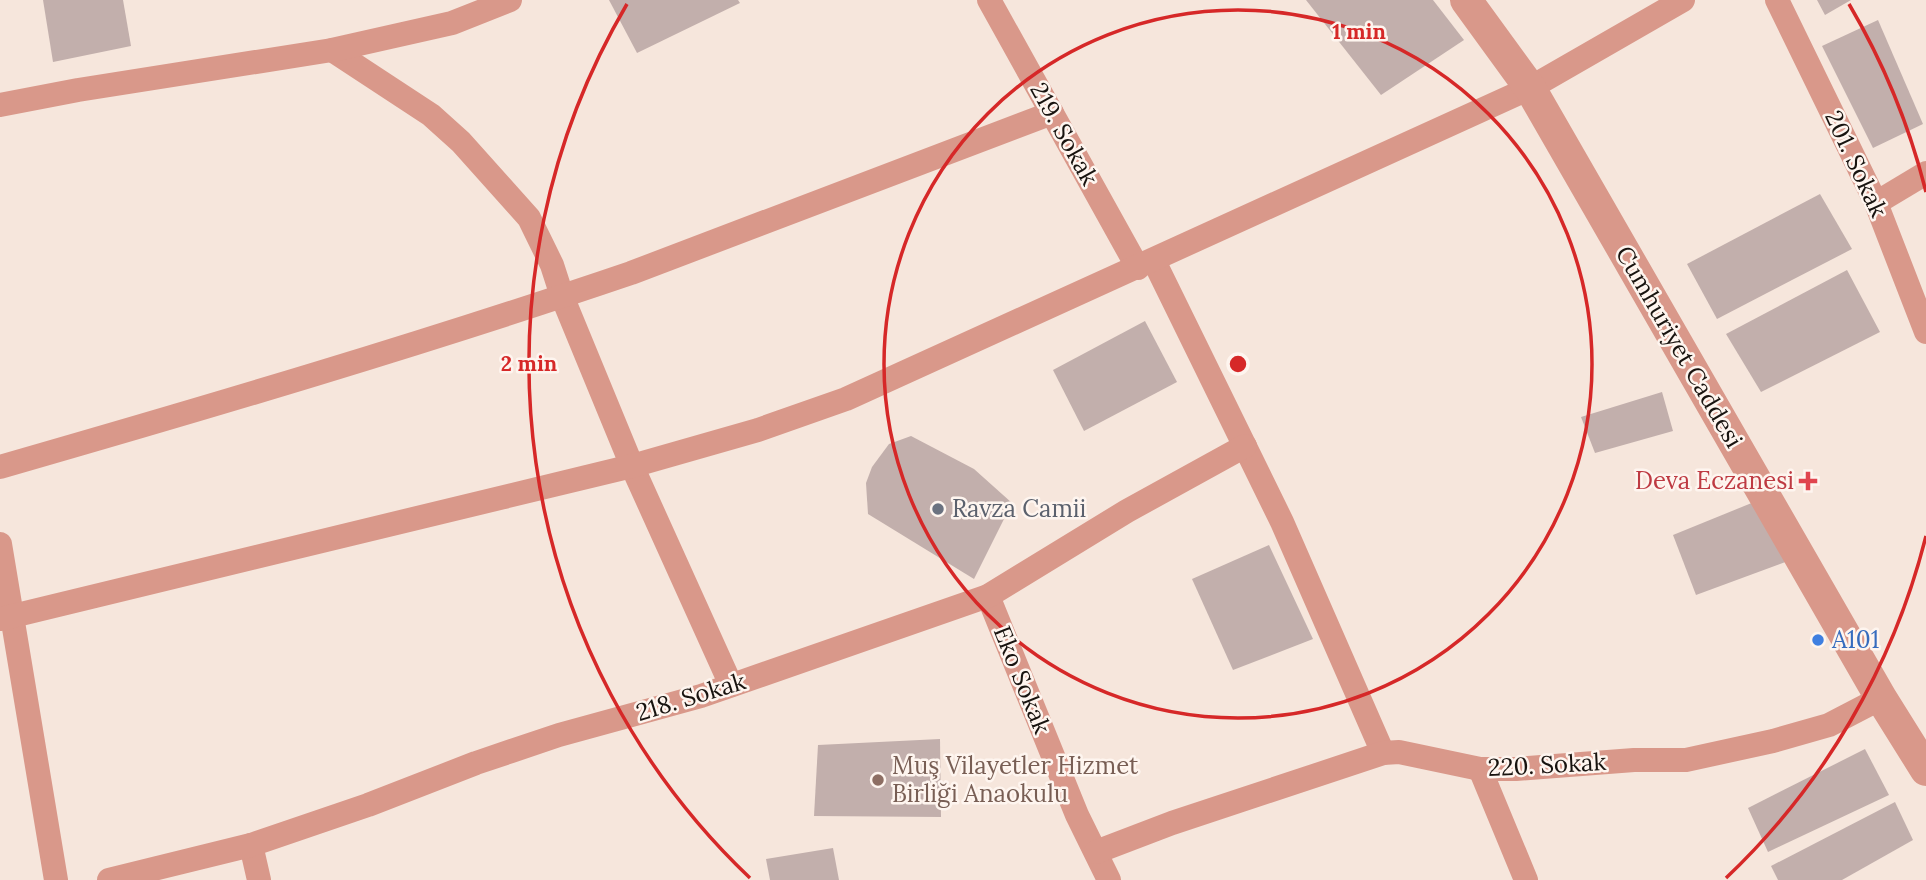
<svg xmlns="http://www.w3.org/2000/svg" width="1926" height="880" font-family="Lora,serif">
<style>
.building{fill:#c2afac}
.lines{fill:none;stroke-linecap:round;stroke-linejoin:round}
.minor{stroke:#d9988a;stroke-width:24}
.tertiary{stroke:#d9988a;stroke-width:32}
.ring{fill:none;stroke:#d62828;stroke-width:3.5}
.health-dot{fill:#e0444e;stroke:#fef5ef;stroke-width:2.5}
.worship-dot{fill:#6b7280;stroke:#fef5ef;stroke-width:2.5}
.shop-dot{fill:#3f7fe0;stroke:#fef5ef;stroke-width:2.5}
.education-dot{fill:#8d6e63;stroke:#fef5ef;stroke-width:2.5}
.labels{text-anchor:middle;stroke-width:5;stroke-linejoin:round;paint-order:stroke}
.street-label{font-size:24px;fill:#18130f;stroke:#fef5ef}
.health-label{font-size:24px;fill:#be3a42;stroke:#fef5ef;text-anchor:end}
.worship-label{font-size:24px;fill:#5b616d;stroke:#fef5ef;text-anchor:start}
.shop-label{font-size:24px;fill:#366cbe;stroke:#fef5ef;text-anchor:start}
.education-label{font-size:24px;fill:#785e54;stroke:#fef5ef;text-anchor:start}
.centre{fill:#d62828;stroke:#fef5ef;stroke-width:3.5}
.ring-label{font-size:21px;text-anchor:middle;font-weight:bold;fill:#d62828;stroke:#fef5ef;stroke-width:5;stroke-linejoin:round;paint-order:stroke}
</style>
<rect width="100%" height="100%" fill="#f6e6dc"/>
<g class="building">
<polygon points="43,0 123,0 131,46 53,62"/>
<polygon points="609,0 738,0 740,3 637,53"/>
<polygon points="1306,0 1433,0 1464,40 1381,95"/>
<polygon points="1817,0 1851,0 1825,15"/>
<polygon points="1878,20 1923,124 1873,148 1822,46"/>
<polygon points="1820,194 1852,249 1717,319 1687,264"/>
<polygon points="1847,270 1880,332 1761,392 1726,334"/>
<polygon points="1145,321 1177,382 1084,431 1053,370"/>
<polygon points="1662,392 1673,431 1595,453 1581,417"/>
<polygon points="911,436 974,469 1012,503 974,579 868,514 866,483 872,467 889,444"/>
<polygon points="1759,500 1788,561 1696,595 1673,535"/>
<polygon points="1269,545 1313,639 1233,670 1192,579"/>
<polygon points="940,739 941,817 814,816 818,745"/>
<polygon points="1865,749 1889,795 1768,852 1748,808"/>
<polygon points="1895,802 1913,840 1842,880 1778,880 1771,866"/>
<polygon points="833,848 839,880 770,880 766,859"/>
</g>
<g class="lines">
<g class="minor">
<polyline points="989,0 1138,268"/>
<polyline points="1777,0 1876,203 1926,332"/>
<polyline points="332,50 431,115 461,142 529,218 552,265 562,296 632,466 731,685"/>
<polyline points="0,105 78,90 332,50 452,23 510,0"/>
<polyline points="1876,203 1926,173"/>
<polyline points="1154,261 1282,522 1383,753"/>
<path d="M 0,467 C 212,406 422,344 631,273 L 1052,113"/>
<polyline points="0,544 56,880"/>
<polyline points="988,596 1077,815 1109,880"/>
<polyline points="0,619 632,466 758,430 846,399 1530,88 1683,0"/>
<polyline points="1480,769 1526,880"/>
<polyline points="251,845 259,880"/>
<polyline points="1096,852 1172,823 1383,753 1399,752 1480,769 1516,769 1634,760 1686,760 1773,741 1829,725 1881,698"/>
<polyline points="109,880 251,845 368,805 476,763 559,735 701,696 988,596 1127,511 1245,446"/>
</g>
<polyline class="tertiary" points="1466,0 1530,88 1881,698 1926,770"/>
</g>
<g class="ring">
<circle cx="1238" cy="364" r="354"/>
<path d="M1926 536A709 709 0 0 1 1726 878M750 878A709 709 0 0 1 627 4M1849 4A709 709 0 0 1 1926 192"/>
</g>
<path class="health-dot" d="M1804.5 470.5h7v7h7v7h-7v7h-7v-7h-7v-7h7z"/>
<circle class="worship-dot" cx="938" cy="509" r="7"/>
<circle class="shop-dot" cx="1818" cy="640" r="7"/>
<circle class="education-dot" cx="878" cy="780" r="7"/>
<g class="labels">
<g class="street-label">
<text transform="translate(1064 134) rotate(61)" y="8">219. Sokak</text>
<text transform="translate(1856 164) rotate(65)" y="8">201. Sokak</text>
<text transform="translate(1679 347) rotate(60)" y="8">Cumhuriyet Caddesi</text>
<text transform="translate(1022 680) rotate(68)" y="8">Eko Sokak</text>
<text transform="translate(691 697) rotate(-17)" y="8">218. Sokak</text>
<text transform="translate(1547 765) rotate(-3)" y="8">220. Sokak</text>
</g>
<g class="health-label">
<text x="1794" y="489">Deva Eczanesi</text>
</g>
<g class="worship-label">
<text x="952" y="517">Ravza Camii</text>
</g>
<g class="shop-label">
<text x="1832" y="648">A101</text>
</g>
<g class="education-label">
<text x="892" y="774">Muş Vilayetler Hizmet<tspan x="892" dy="28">Birliği Anaokulu</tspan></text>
</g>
</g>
<circle cx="1238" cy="364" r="10" class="centre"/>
<g class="ring-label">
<text x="1359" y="39">1 min</text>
<text x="529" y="371">2 min</text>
</g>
</svg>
